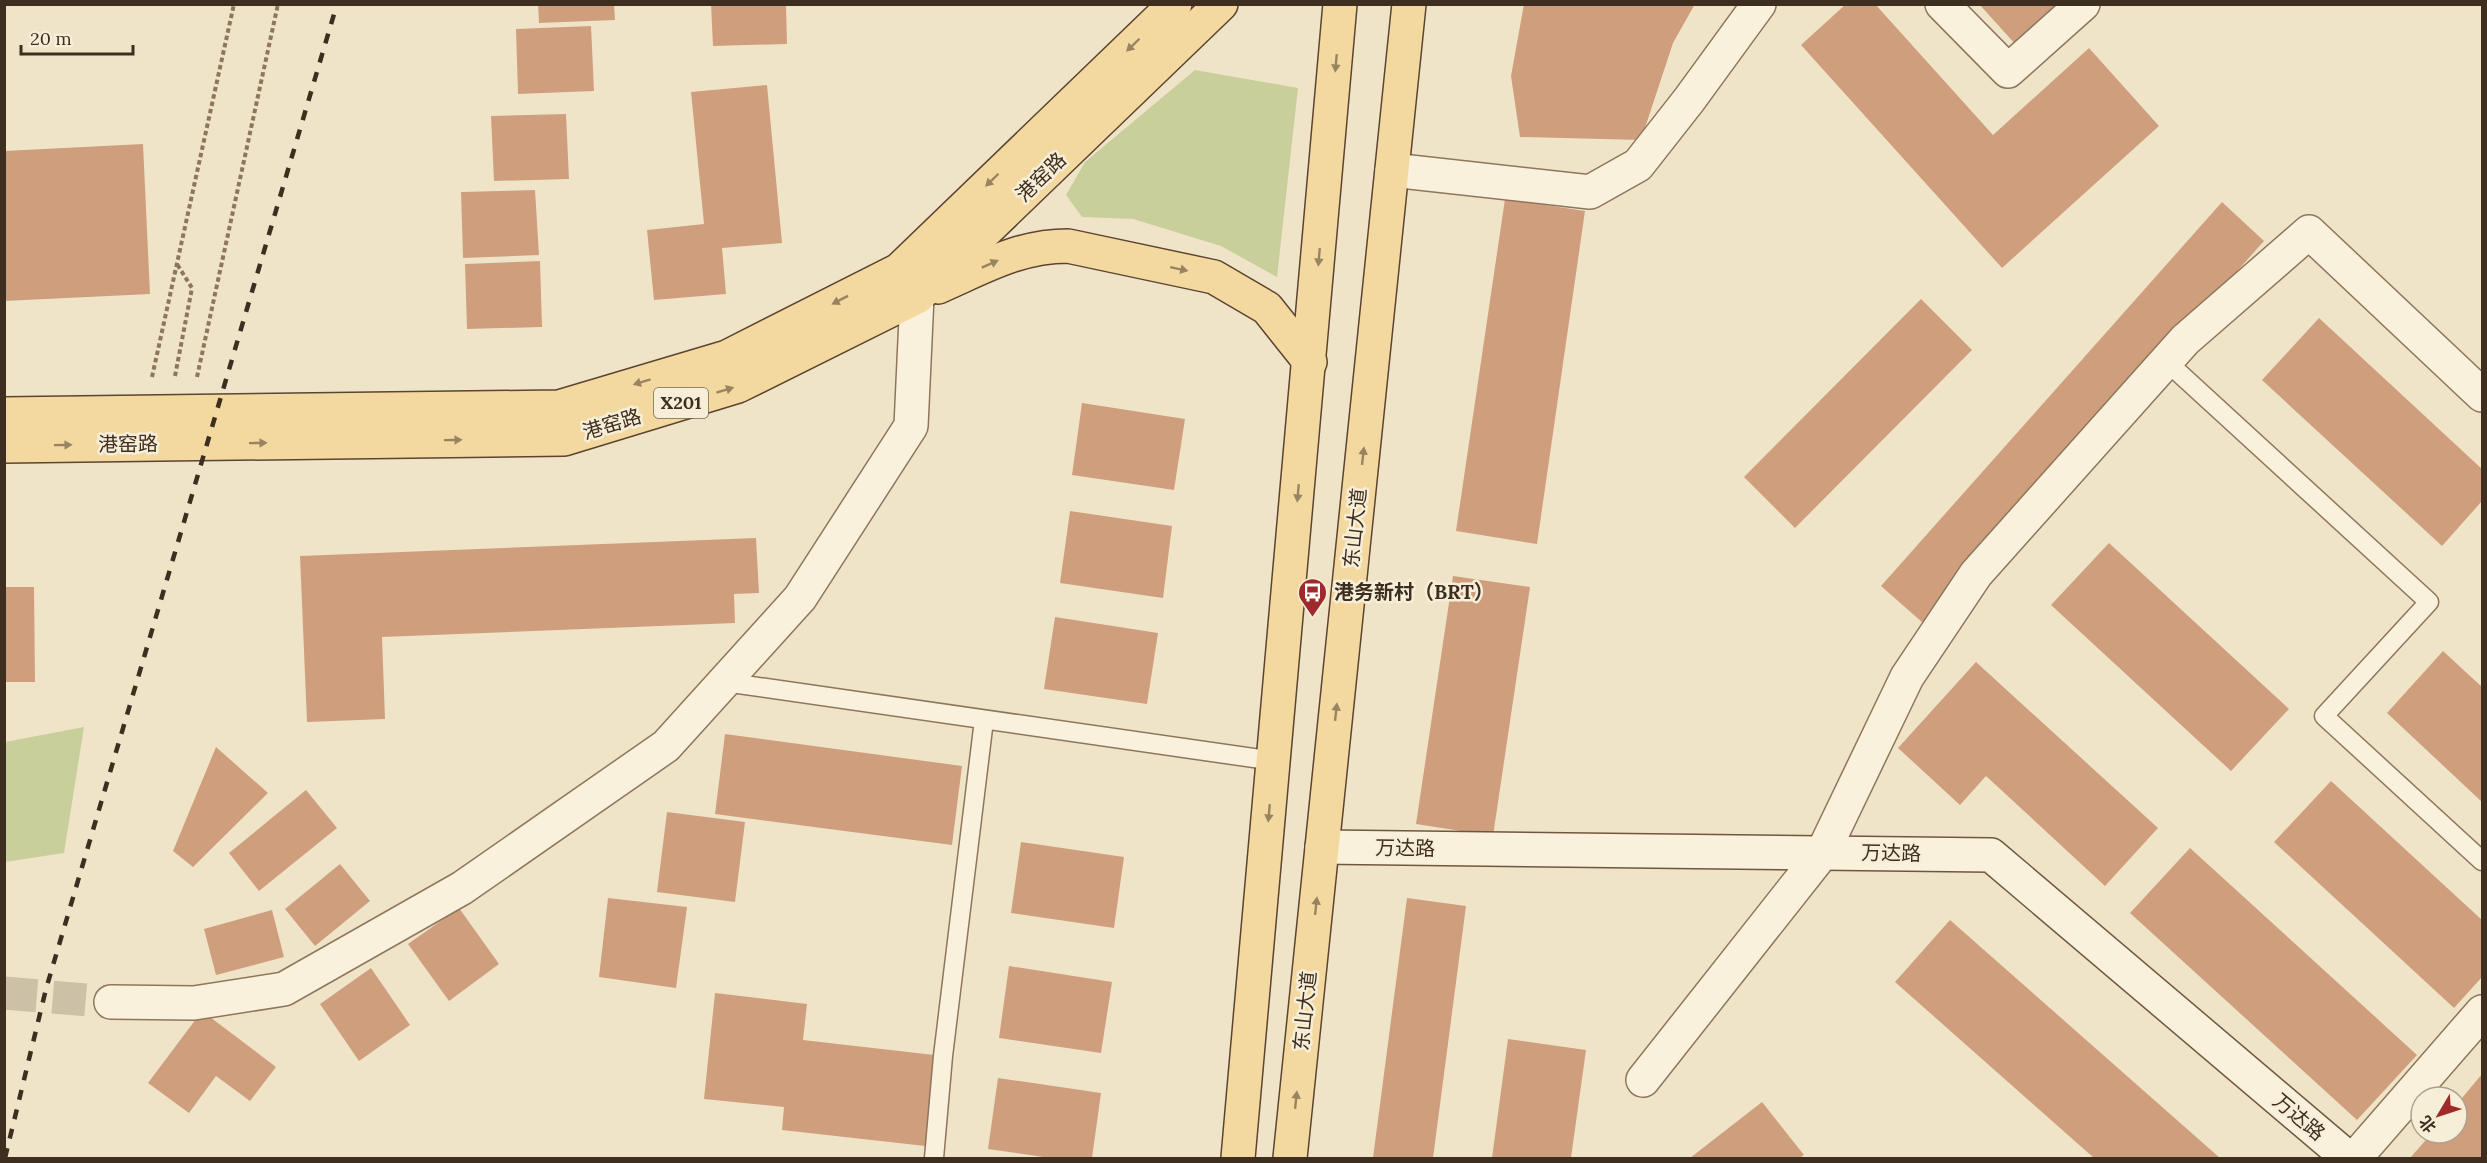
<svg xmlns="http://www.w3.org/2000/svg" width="2487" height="1163" font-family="Lora,'Noto Sans SC',serif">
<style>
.green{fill:#c9cf9b}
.building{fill:#cf9f7d}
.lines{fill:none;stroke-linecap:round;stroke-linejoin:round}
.street-tunnel{stroke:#ccc0a6;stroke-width:33;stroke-dasharray:33 16;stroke-linecap:butt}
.lane-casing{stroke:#8d765c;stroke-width:21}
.street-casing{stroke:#8d765c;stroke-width:36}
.secondary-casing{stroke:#6f573f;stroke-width:36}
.primary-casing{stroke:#5b4430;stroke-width:36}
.path{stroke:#8d765c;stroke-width:4;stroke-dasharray:4.5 3;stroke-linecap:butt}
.lane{stroke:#faf1dc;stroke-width:18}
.street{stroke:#faf1dc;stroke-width:33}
.secondary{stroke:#faf1dc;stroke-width:33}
.primary{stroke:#f3d9a0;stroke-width:33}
.rail{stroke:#3d2e20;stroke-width:4.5;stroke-dasharray:10 10;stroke-linecap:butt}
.oneway{fill:#988460}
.labels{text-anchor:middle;stroke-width:5;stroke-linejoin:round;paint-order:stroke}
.shield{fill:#f7eed8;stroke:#756857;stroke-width:1.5}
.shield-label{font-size:18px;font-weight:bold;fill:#3d2e20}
.street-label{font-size:20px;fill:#3d2e20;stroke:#f7eed8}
.poi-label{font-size:20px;font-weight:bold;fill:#3d2e20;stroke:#f7eed8;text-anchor:start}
</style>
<rect width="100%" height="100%" fill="#f0e4c8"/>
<g class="green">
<polygon points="1195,70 1298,88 1277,277 1221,246 1133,219 1082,217 1066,195 1085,162"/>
<polygon points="84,727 64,853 5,862 5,742"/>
</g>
<g class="building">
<polygon points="538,4 614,4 615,20 539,23"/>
<polygon points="711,4 786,4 787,44 713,46"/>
<polygon points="1524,4 1695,4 1673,43 1641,140 1520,137 1511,76"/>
<polygon points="1846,4 1875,4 1993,135 2089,48 2159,126 2002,268 1801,45"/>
<polygon points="1979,4 2060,4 2016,45"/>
<polygon points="591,26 594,91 518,94 516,29"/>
<polygon points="767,85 782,243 722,248 726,294 654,300 647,230 704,224 691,92"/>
<polygon points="566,114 569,179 494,181 491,116"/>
<polygon points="143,144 150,294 4,301 4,151"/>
<polygon points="535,190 539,255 463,258 461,192"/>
<polygon points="1505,199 1585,211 1537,544 1456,531"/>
<polygon points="2222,202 2264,241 1923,623 1881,586"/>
<polygon points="540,261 542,327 467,329 465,264"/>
<polygon points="1921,299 1972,350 1795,528 1744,477"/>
<polygon points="2319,318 2482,469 2482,501 2442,546 2262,380"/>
<polygon points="1082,403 1185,419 1174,490 1072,475"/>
<polygon points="1070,511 1172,526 1163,598 1060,583"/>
<polygon points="756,538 759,593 734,594 735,623 382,637 385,719 307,722 300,556"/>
<polygon points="2109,543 2289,709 2231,771 2051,605"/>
<polygon points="1453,576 1530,587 1493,836 1416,824"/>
<polygon points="4,587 34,587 35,682 4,682"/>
<polygon points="1055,617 1158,633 1147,704 1044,689"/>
<polygon points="2443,651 2482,687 2482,802 2387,713"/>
<polygon points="1976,662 2158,828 2105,886 1986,776 1960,805 1898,748"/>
<polygon points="725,734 962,766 952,845 715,814"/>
<polygon points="216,747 268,793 193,867 173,851"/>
<polygon points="2331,781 2482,920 2482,977 2454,1008 2274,842"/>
<polygon points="306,790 337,828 259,891 229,853"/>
<polygon points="667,812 745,822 735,902 657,892"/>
<polygon points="1021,842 1124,857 1114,928 1011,913"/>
<polygon points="2190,848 2417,1055 2357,1120 2130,913"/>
<polygon points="340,864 370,901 315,946 285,909"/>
<polygon points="608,898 687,907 676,988 599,977"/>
<polygon points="1407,898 1466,906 1433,1158 1373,1158"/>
<polygon points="459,908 499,964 449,1001 408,944"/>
<polygon points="272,910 284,957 216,975 204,929"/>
<polygon points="1950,920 2220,1158 2094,1158 1895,982"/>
<polygon points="1009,966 1112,982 1101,1053 999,1038"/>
<polygon points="371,968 410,1025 359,1061 320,1004"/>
<polygon points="715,993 807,1004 803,1040 943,1056 934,1147 782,1130 784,1107 704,1099"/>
<polygon points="202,1011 276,1067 250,1101 216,1076 189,1113 148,1083"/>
<polygon points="1508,1039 1586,1050 1571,1158 1492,1158"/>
<polygon points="2482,1074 2482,1158 2410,1158 2432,1133 2457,1133 2457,1104"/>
<polygon points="998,1078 1101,1093 1092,1158 1050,1158 988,1149"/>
<polygon points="1762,1102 1804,1155 1799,1158 1690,1158"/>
</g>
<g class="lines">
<polyline class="street-tunnel" points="4,993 111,1002"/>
<defs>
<g id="lane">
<polyline points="2166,361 2429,602 2324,716 2482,861"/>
<polyline points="724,682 1274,761"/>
<polyline points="934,1158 943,1056 984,720"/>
</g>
<g id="street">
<polyline points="1942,4 2008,71 2083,4"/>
<polyline points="1392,170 1590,192 1638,165 1689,100 1759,4"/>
<polyline points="111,1002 194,1003 284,989 462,888 666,746 800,598 911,426 917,297"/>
<polyline points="1643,1080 1823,852 1907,677 1976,574 2185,340 2309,232 2482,395"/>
<polyline points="2355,1158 2482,1012"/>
</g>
<polyline id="secondary" points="1322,847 1991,855 2348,1158"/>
<g id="primary">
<path d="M 938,287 C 982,268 1018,246 1068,246 L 1214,277 L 1267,308 L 1310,362"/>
<polyline points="4,414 559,407 727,357 899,270 1175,4"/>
<polyline points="4,446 564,439 738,386 917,297 1221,4"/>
<polyline points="1238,1158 1340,4"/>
<polyline points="1290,1158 1409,4"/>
</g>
</defs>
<use href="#lane" class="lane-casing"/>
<use href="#street" class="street-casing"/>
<use href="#secondary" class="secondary-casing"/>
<use href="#primary" class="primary-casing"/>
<g class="path">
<polyline points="175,376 192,288 177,264"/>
<polyline points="152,377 234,4"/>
<polyline points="197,377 278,4"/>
</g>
<use href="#lane" class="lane"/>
<use href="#street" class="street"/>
<use href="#secondary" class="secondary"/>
<use href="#primary" class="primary"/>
<polyline class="rail" points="5,1158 46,989 337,4"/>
</g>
<defs><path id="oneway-solid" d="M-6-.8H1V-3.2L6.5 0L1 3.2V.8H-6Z" transform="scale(1.5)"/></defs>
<g class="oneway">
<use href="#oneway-solid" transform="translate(1133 45) rotate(136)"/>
<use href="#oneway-solid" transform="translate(1336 63) rotate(95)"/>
<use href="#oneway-solid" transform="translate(992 180) rotate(136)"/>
<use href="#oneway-solid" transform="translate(1319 257) rotate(95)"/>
<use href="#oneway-solid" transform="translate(990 264) rotate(-24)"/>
<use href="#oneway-solid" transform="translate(1179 269) rotate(12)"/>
<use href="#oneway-solid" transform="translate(840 300) rotate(153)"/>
<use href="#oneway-solid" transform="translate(642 382) rotate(163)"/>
<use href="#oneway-solid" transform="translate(725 390) rotate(-17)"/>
<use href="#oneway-solid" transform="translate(453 440) rotate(-1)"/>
<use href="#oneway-solid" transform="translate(258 443) rotate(-1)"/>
<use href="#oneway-solid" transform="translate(63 445) rotate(-1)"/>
<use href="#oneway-solid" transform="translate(1363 456) rotate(-84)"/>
<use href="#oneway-solid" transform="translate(1298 493) rotate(95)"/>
<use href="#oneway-solid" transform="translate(1336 712) rotate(-84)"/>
<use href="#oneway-solid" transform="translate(1269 813) rotate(95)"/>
<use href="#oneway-solid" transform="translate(1316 906) rotate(-84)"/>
<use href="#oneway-solid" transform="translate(1296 1100) rotate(-84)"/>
</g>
<defs>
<symbol id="bus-pin" viewBox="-11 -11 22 30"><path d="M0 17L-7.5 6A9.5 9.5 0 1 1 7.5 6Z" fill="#9e2a2b" stroke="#f7eed8"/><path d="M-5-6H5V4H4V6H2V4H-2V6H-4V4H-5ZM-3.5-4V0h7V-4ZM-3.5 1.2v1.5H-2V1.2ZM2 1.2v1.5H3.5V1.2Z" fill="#fff"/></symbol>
</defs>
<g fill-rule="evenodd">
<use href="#bus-pin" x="1296" y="576" width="33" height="45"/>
</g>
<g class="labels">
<rect class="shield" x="654" y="388" width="54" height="30" rx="4.5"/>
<g class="shield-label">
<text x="681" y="409">X201</text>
</g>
<g class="street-label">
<text transform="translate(1041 177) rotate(-44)" y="7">港窑路</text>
<text transform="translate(612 424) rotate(-17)" y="7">港窑路</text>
<text transform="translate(128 444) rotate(-1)" y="7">港窑路</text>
<text transform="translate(1355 528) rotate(-84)" y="7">东山大道</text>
<text transform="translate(1405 848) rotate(1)" y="7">万达路</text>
<text transform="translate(1891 853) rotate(1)" y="7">万达路</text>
<text transform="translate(1305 1011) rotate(-84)" y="7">东山大道</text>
<text transform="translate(2299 1117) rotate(40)" y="7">万达路</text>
</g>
<g class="poi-label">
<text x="1334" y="599">港务新村（BRT）</text>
</g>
</g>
<rect width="2487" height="1163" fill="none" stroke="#3d2e20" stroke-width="12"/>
<g transform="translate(2439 1115) rotate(231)"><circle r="28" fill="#f7eed8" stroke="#ada18e" stroke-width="1.5"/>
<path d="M0-4.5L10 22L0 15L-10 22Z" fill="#9e2a2b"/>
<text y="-9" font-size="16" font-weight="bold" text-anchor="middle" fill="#3d2e20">北</text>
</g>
<path d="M21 45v9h112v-9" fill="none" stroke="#3d2e20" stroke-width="3"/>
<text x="30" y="45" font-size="18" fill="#3d2e20" stroke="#f7eed8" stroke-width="4.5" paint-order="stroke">20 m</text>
</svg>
